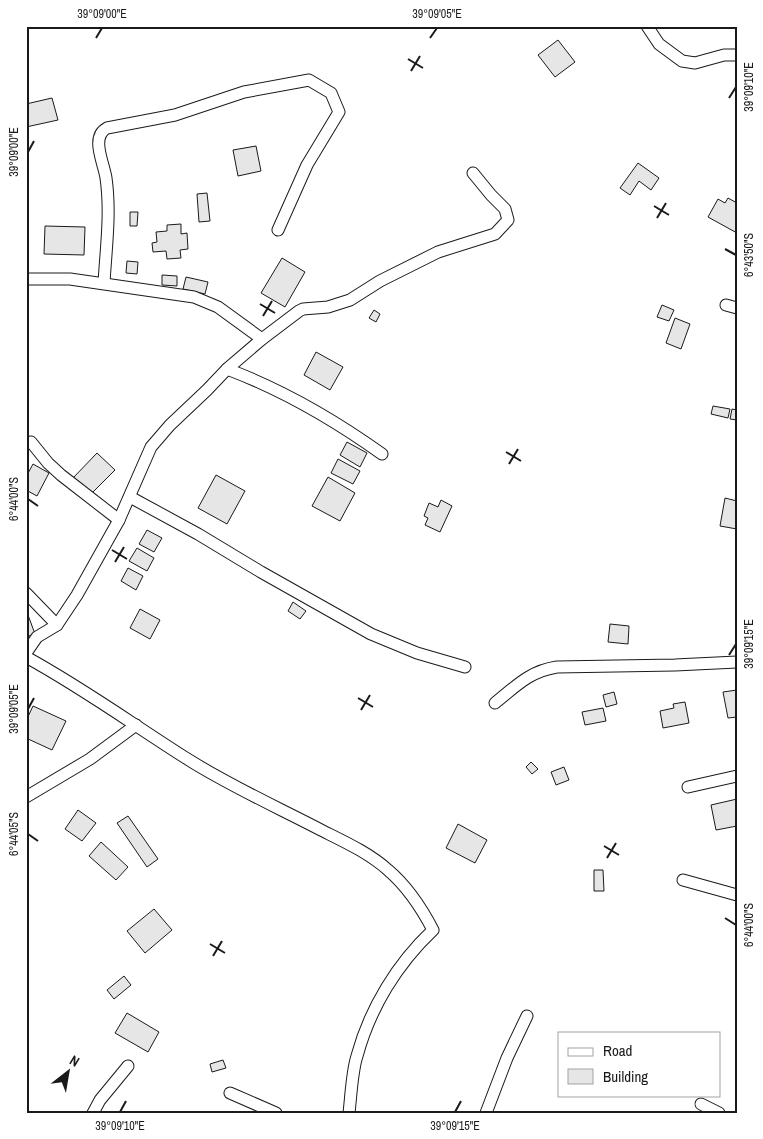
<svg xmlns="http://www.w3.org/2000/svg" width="763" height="1139" font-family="'Archivo Narrow',sans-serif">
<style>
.building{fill:#e6e6e6;stroke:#1a1a1a}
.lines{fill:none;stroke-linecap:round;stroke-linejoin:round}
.street-casing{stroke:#1a1a1a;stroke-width:13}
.street{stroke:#fff;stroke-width:11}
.ticks{fill:none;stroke:#1a1a1a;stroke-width:2}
.neatline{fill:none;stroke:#1a1a1a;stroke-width:2}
.ticks-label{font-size:12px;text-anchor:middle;fill:#1a1a1a}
</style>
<rect width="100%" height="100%" fill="#fff"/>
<g class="building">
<polygon points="558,40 575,62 555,77 538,55"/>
<polygon points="52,98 58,120 26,127 26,104"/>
<polygon points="256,146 261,171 238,176 233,150"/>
<polygon points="638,163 659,178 651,190 639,181 630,195 620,188"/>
<polygon points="207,193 210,221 199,222 197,194"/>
<polygon points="728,198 737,203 737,233 708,217 718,199 725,203"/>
<polygon points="130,212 138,212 137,226 130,226"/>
<polygon points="181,224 181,234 187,233 188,249 180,250 181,258 167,259 166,251 153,252 152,243 157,242 156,232 167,231 167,225"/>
<polygon points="45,226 85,227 84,255 44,254"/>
<polygon points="282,258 305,272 285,307 261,293"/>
<polygon points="127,261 138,262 137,274 126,273"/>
<polygon points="162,275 177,276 177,286 162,285"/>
<polygon points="186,277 208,282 205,294 183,289"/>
<polygon points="662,305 674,310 669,321 657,317"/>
<polygon points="374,310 380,314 376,322 369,318"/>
<polygon points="675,318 690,324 681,349 666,343"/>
<polygon points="316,352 343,367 330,390 304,375"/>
<polygon points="713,406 730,409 728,418 711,414"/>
<polygon points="732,409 737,410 737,420 730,419"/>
<polygon points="347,442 367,453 360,467 340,455"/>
<polygon points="97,453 115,470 90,495 73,478"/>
<polygon points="338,459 360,471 353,484 331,473"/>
<polygon points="33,464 49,473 37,496 26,490 26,477"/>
<polygon points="216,475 245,491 227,524 198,508"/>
<polygon points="328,477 355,493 340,521 312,506"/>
<polygon points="725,498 737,501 737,529 720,526"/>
<polygon points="441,500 452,506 440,532 425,525 428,518 424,516 429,503 438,507"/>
<polygon points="147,530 162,538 154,552 139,544"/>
<polygon points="137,548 154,558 147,571 129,561"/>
<polygon points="128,568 143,576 136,590 121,581"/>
<polygon points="293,602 306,611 300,619 288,611"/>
<polygon points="140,609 160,620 150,639 130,628"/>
<polygon points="26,615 28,615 35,634 26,637"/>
<polygon points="610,624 629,626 628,644 608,642"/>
<polygon points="737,690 737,717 728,718 723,692"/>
<polygon points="614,692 617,704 606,707 603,695"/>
<polygon points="685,702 689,723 663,728 660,711 674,708 673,704"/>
<polygon points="33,706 66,721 52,750 26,738 26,721"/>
<polygon points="603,708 606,721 585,725 582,712"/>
<polygon points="531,762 538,769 532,774 526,767"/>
<polygon points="564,767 569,780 556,785 551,772"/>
<polygon points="737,799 737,826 716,830 711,805"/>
<polygon points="78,810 96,823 82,841 65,829"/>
<polygon points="128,816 158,859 147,867 117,823"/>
<polygon points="458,824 487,840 475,863 446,848"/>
<polygon points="101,842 128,867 116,880 89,856"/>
<polygon points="594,870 603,870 604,891 594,891"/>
<polygon points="154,909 172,930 145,953 127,931"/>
<polygon points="124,976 131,985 114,999 107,990"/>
<polygon points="127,1013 159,1032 148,1052 115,1033"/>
<polygon points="223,1060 226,1068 212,1072 210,1064"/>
</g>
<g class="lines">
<defs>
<g id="street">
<polyline points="647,26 659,44 682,61 695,63 724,55 737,55"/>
<polyline points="26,279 70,279 194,297 218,307 262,339"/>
<path d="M 104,283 C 106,248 111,213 106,178 C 104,163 90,137 107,128 L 175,115 L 244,92 L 309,80 L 331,93 L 339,112 L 307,165 L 278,230"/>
<polyline points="726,305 737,308"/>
<path d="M 227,369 C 283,390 333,419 382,454"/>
<polyline points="31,442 48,463 61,475 119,520"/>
<polyline points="130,497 198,534 261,572 371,634 417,653 465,667"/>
<polyline points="26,593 57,625"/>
<polyline points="26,653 37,637 57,625 77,595 119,520 151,447 170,425 207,390 227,369 262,339 299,311 303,309 328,307 350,300 380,281 438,252 495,234 508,220 505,209 491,195 473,173"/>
<path d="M 26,657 C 83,688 135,726 189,760 C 232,787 279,808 323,831 C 345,842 369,853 388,870 C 408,887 421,907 433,930 C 397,964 370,1008 357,1056 C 352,1071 351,1096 349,1113"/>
<path d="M 495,703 C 516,686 530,671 557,667 L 675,665 L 737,662"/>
<polyline points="688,787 737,776"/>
<polyline points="26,797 90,759 136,725"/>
<polyline points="683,880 737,895"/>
<polyline points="230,1093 276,1113"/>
<polyline points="701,1104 719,1113"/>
<polyline points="93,1113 100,1100 128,1066"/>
<polyline points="486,1113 507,1058 527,1016"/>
</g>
</defs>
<use href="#street" class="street-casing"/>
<use href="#street" class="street"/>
</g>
<path class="ticks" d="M 96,38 L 102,28M 430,38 L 437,28M 408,59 L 423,68M 411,71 L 420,56M 729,98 L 736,87M 28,152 L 34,141M 654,206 L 669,215M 657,218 L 666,203M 725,249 L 736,255M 260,304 L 275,313M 263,316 L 272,301M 506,452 L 521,461M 509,464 L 518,449M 28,499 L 38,506M 112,550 L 127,559M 115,562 L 124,547M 729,655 L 736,644M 358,698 L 373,707M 28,709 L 34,698M 361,710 L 370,695M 28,834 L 38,841M 604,846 L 619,855M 607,858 L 616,843M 725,918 L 736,925M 210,944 L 225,953M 213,956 L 222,941M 120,1112 L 126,1101M 455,1112 L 461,1101"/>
<rect width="763" height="1139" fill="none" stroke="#ffffff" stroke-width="55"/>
<rect x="558" y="1032" width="162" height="65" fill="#ffffff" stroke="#a3a3a3"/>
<rect x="568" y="1048" width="25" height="8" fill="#ffffff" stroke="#a3a3a3"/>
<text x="603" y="1056" font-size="15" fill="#1a1a1a">Road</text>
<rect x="568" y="1069" width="25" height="15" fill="#e6e6e6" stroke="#a3a3a3"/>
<text x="603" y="1082" font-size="15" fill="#1a1a1a">Building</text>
<g transform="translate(68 1072) rotate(31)" stroke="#ffffff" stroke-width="4" paint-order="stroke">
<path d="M0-4L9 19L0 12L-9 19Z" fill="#1a1a1a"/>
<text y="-8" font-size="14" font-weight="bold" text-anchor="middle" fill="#1a1a1a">N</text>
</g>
<rect x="28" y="28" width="708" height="1084" class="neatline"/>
<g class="ticks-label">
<text x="102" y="18">39°09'00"E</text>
<text x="437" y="18">39°09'05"E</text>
<text transform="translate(749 87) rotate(-90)" y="4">39°09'10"E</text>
<text transform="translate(14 152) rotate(-90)" y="4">39°09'00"E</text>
<text transform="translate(749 255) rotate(-90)" y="4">6°43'50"S</text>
<text transform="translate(14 499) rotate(-90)" y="4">6°44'00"S</text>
<text transform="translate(749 644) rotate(-90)" y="4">39°09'15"E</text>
<text transform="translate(14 709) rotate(-90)" y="4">39°09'05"E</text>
<text transform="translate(14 834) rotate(-90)" y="4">6°44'05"S</text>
<text transform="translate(749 925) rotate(-90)" y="4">6°44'00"S</text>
<text x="120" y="1130">39°09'10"E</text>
<text x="455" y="1130">39°09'15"E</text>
</g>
</svg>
